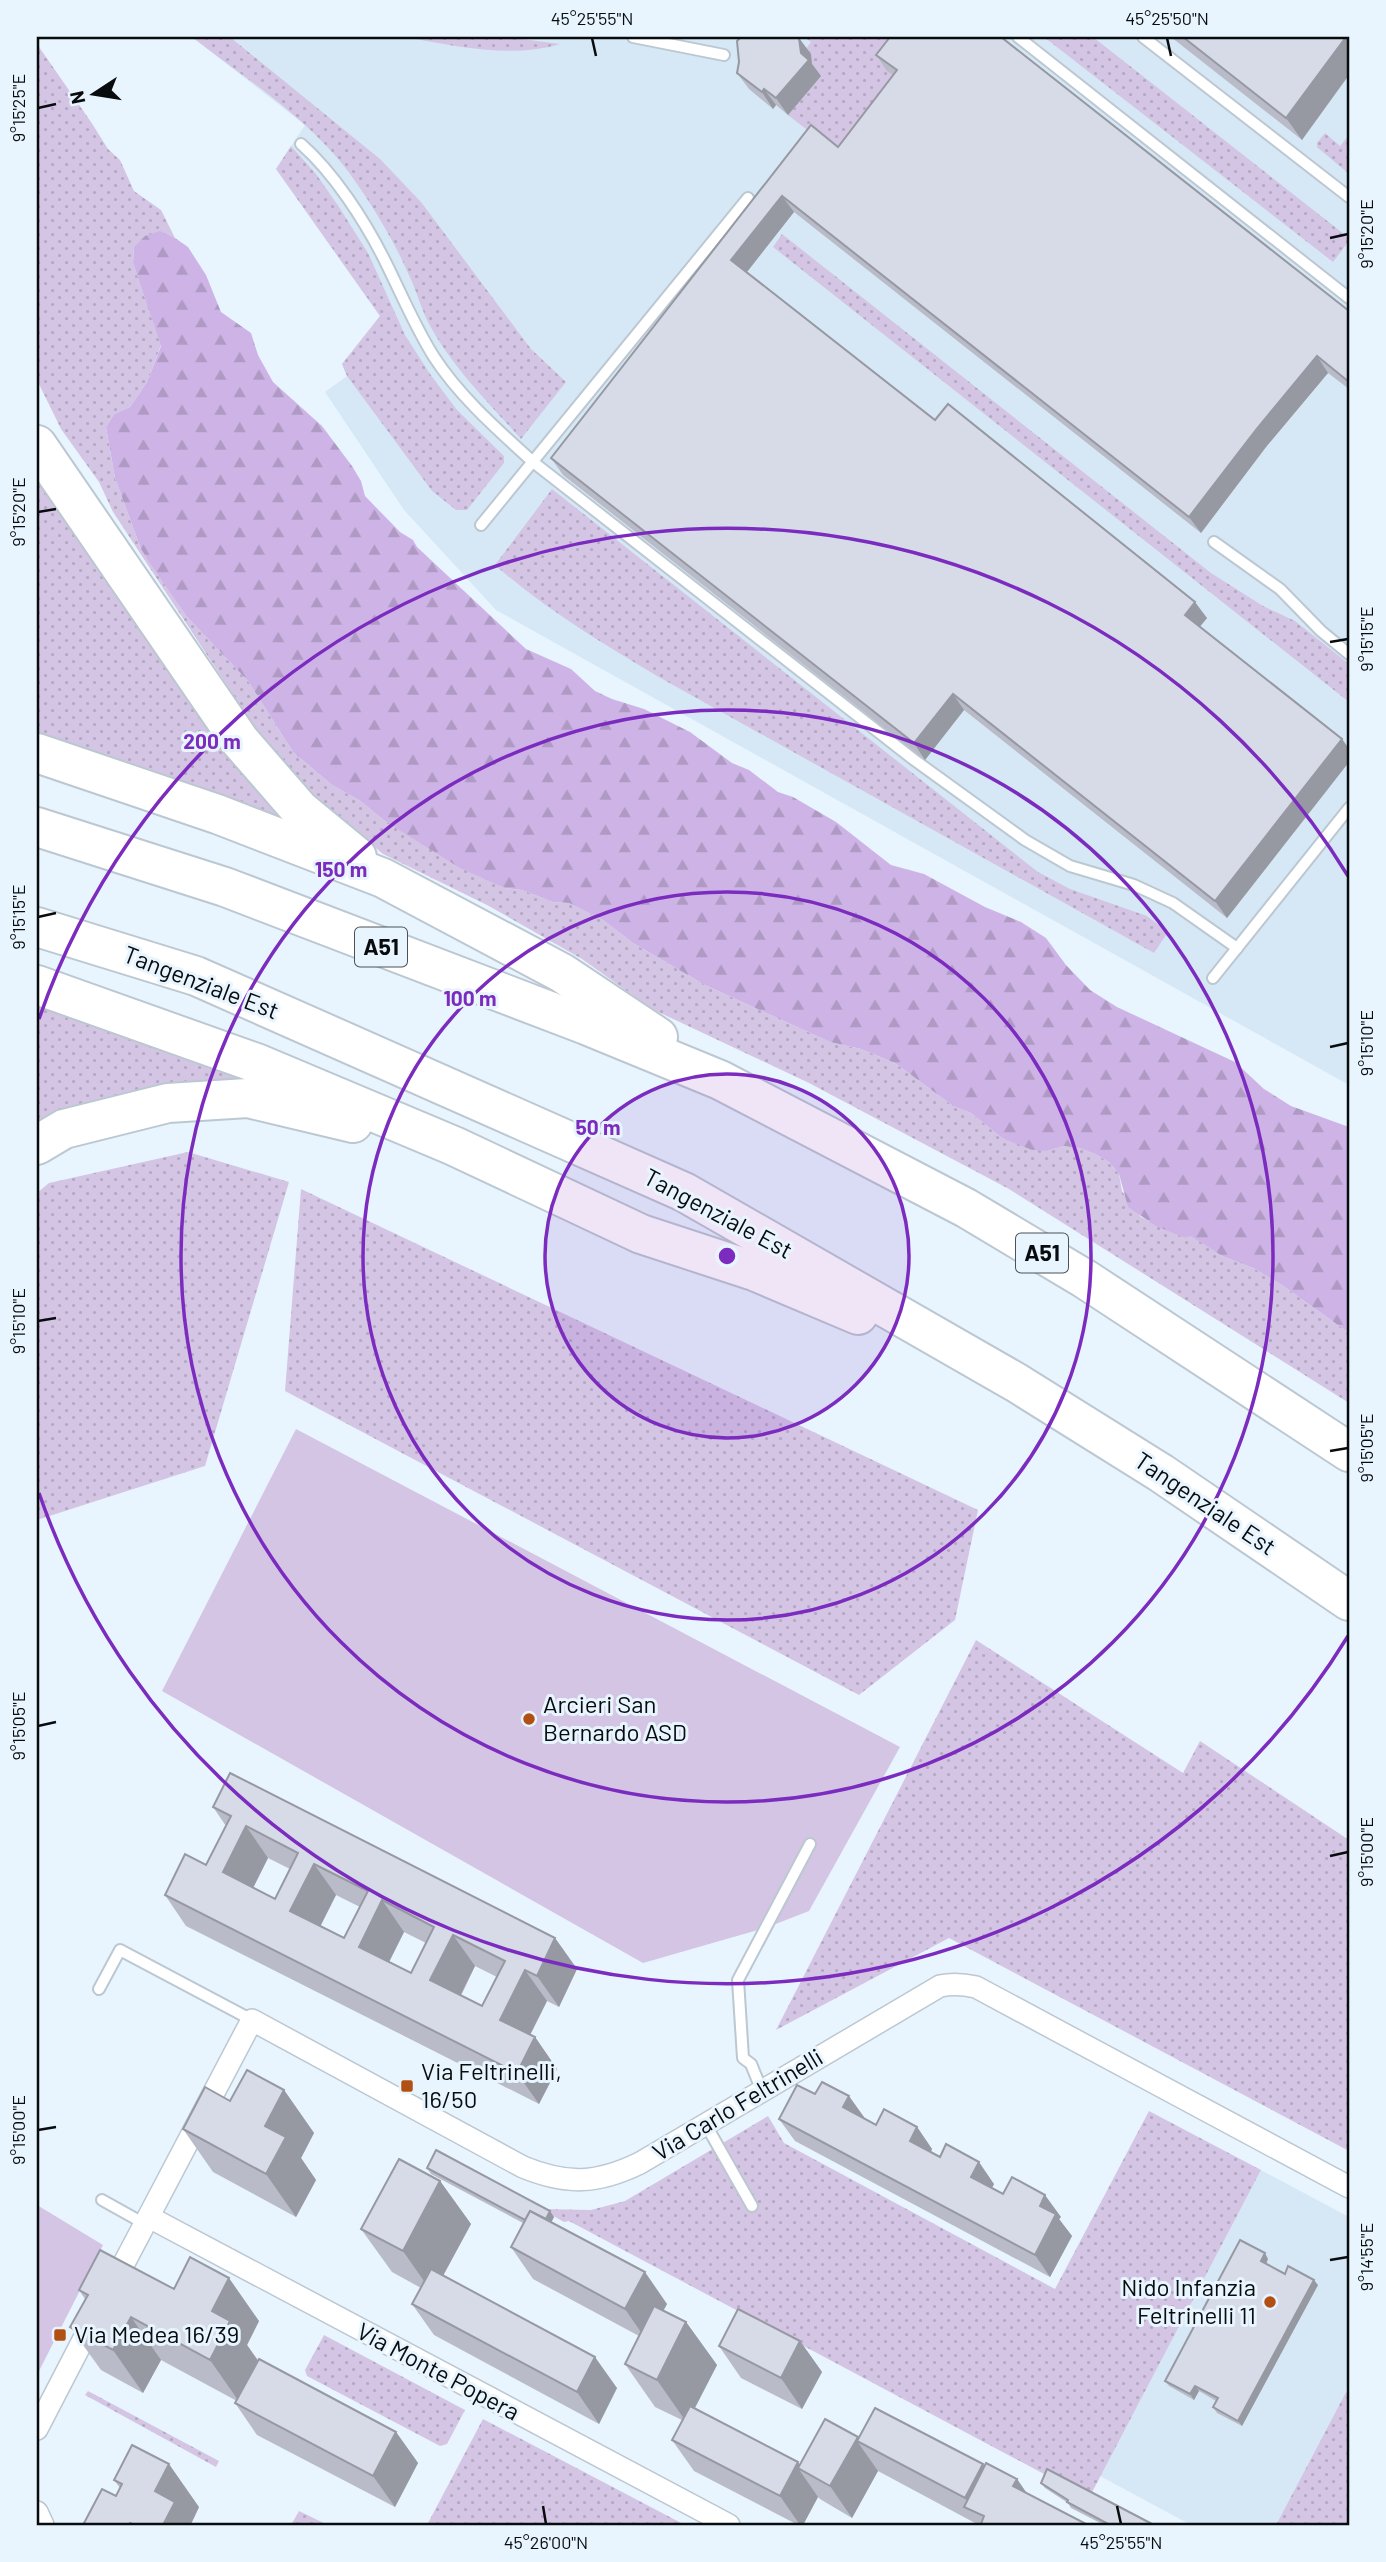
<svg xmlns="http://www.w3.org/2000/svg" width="1386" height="2562" font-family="Barlow,sans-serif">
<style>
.built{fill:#d6e8f6}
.green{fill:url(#green-dots)}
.forest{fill:url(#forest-firs)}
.pitch{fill:#d4c5e4}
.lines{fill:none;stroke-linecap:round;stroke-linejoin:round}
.service-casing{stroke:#bcc8d1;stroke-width:14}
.minor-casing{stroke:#bcc8d1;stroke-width:24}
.motorway-casing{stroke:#bcc8d1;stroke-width:42}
.service{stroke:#fff;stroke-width:10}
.minor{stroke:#fff;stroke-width:21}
.motorway{stroke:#fff;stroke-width:38}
.wall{fill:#b9bcc8;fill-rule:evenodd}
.shaded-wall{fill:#9699a2}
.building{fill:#d7dbe8;stroke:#9699a2;stroke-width:2;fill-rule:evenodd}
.ticks{fill:none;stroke:#080c0f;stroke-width:2.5}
.ring{fill:none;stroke:#7b2cbf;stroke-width:3.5}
.poi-dot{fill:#b25013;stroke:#e8f5fe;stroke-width:2.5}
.labels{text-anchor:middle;stroke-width:6;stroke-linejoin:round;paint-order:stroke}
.shield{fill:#e8f5fe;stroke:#4b5257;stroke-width:2}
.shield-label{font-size:23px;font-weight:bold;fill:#080c0f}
.street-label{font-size:24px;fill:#080c0f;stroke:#e8f5fe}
.poi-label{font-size:24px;fill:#080c0f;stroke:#e8f5fe;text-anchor:start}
.centre{fill:#7b2cbf;stroke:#e8f5fe;stroke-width:3.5}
.ring-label{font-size:21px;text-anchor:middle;font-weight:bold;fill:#7b2cbf;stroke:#e8f5fe;stroke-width:6;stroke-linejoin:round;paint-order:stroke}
.neatline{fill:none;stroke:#080c0f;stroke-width:2.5}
.ticks-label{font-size:18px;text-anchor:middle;fill:#080c0f}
</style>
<defs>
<pattern id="green-dots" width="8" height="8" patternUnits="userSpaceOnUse" patternTransform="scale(1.75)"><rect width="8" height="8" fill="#d4c5e4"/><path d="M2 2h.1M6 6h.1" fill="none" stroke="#b4a8c2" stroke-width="1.8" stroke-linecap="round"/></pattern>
<pattern id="forest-firs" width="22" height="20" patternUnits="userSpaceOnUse" patternTransform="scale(1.75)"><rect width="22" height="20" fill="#ceb4e6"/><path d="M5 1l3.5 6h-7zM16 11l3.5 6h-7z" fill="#af9ac4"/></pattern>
</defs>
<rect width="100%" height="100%" fill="#e8f5fe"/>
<g class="built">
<polygon points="192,37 1349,37 1349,1085 496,610 404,510 325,392 347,376 342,364 380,316 276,169 305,125"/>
<polygon points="1261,2170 1349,2217 1349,2386 1276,2525 1191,2525 1100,2476"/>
</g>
<g class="green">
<path d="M 192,37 L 230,37 L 380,159 L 421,202 L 531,349 L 566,382 L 521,439 C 489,403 451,366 428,322 C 420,306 416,289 408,273 C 394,241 375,210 355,181 C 314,121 248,81 192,37 Z"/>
<path d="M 405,37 L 507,37 L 560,44 C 511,59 455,46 405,37 Z"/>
<polygon points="804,37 915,37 894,76 834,151 788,115 820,76 813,70 811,54 805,50 811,42"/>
<polygon points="1044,37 1093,37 1349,238 1349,241 1333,262"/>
<polygon points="37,44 91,122 108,149 120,160 134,191 161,210 175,238 159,232 134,247 133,263 161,345 148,380 139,394 130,407 114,414 106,427 115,478 141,549 187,617 248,681 293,752 332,785 359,800 385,821 505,888 522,890 553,902 569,903 603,920 633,943 705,985 830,1042 861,1049 895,1063 953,1106 971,1113 1002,1138 1047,1151 1062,1146 1079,1148 1095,1154 1109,1162 1119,1174 1122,1191 1141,1217 1185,1238 1191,1235 1222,1256 1253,1268 1282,1285 1349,1333 1349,1403 1009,1189 809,1083 652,1009 582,959 487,905 383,854 284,772 113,512 99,482 61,429 37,380"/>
<polygon points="1325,133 1340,146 1349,135 1349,174 1317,147 1317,143"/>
<polygon points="291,146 316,174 339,207 368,253 405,335 430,374 457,410 504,456 504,463 467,510 456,510 432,491 347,376 342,364 380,316 276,169"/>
<polygon points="782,234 1211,573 1263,606 1295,621 1349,664 1349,702 773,247"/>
<polygon points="37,476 287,819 284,827 37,745"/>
<path d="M 552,489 L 1038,872 L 1070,889 L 1147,916 L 1168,932 L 1154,953 L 657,676 C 600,642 545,609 495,565 Z"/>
<polygon points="37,1006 204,1061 297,1098 37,1133"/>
<polygon points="188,1152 289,1182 205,1466 37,1520 37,1193 49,1183"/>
<polygon points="301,1189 978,1510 955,1620 859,1695 285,1391"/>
<polygon points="976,1640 1183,1773 1200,1741 1349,1840 1349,2151 949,1938 776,2030"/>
<polygon points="1149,2111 1261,2170 1089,2498 569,2221 564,2222 541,2209 591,2210 625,2201 768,2116 784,2143 1055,2289"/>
<polygon points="324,2335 465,2410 447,2444 440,2446 307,2376 305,2370"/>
<polygon points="88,2391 219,2461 216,2467 85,2395"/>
<polygon points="1346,2392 1349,2394 1349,2525 1276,2525"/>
<polygon points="483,2419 685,2525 427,2525"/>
<polygon points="299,2511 328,2525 291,2525"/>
</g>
<polygon class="forest" points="160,231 175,238 188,247 206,275 221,312 251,333 258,355 273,382 322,426 352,466 361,481 365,496 400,532 413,540 417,547 526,649 571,669 595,691 612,699 644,709 690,732 732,763 749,770 778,792 793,797 836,822 891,865 924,874 985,907 1021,922 1046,938 1066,965 1090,990 1117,1007 1235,1062 1264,1089 1291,1106 1349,1127 1349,1333 1282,1285 1253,1268 1222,1256 1191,1236 1185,1238 1156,1226 1128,1207 1119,1174 1109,1162 1095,1154 1079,1148 1063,1146 1047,1151 1032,1150 1002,1138 971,1113 953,1106 895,1063 861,1049 830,1042 705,985 633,943 603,920 569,903 553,902 522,890 505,888 460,868 385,821 359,800 332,785 293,752 248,681 187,617 149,562 141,549 115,478 106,427 114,414 130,407 139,394 148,380 161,346 133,263 134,247 145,236"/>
<g class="pitch">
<polygon points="296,1429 900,1747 809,1911 768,1927 643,1963 162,1691"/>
<polygon points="37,2205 103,2245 37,2375"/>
</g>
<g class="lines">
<defs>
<g id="service">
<polyline points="633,37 724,55"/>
<polyline points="1018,37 1349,298"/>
<polyline points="1143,37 1349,197"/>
<path d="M 301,144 C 334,173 365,221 385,261 C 401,293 415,327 434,357 C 460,397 498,430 533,462 L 913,759 L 1025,840 L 1070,866 L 1134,885 L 1173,903 L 1237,948"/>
<polyline points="481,525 748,198"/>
<polyline points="1214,542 1280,589 1321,631 1349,654"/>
<polyline points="1213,978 1349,808"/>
<polyline points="99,1989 120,1950 252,2020"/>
<polyline points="762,2091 751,2064 743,2058 738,1980 810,1844"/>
<polyline points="706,2125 752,2206"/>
<polyline points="102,2200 145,2224"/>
</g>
<g id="minor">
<polyline points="149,2217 729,2525"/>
<path d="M 111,2288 L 252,2020 L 523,2167 C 567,2185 597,2184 640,2163 L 940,1986 C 953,1983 963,1984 976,1987 L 1349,2187"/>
<polyline points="37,2429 94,2319"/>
<polyline points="37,2512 43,2525"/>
</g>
<g id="motorway">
<polyline points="37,445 240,741 300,810 357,857"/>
<polyline points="37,753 217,814 383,878 562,973 658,1037"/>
<polyline points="37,827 225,887 586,1025 720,1080 966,1208 1085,1279 1349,1452"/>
<polyline points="37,927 196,976 684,1192 1017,1383 1161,1473 1349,1601"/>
<polyline points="37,985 259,1064 454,1146 641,1234 754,1271 858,1315"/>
<polyline points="37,1145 64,1129 168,1103 248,1098 353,1123"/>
</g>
</defs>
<use href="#service" class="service-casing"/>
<use href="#minor" class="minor-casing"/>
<use href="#motorway" class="motorway-casing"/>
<use href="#service" class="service"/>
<use href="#minor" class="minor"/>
<use href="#motorway" class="motorway"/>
</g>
<g class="wall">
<polygon points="1171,37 1349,37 1302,140"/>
<polygon points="811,54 812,64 821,76 788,115 776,105 773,109 749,89 737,73 739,62"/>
<polygon points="876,55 1349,311 1349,389 1328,373 1266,447 1201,533 794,212 747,272 935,420 1207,618 1200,627 1342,739 1349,749 1349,762 1227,918 964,710 925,760 563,475 551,458 811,125 838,147 893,75 887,71"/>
<path d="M 213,1807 L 555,1938 L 577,1969 L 559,2007 L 547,2001 L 530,2035 L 535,2037 L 557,2069 L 539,2104 L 186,1926 L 165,1895 L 206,1865 L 226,1826 ZM 268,1858 L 290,1869 L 275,1899 L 253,1888 ZM 336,1895 L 360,1907 L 344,1938 L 320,1926 ZM 404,1932 L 426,1943 L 411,1973 L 389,1962 ZM 475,1966 L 497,1977 L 482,2006 L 461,1996 Z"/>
<polygon points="284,2090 314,2133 301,2158 316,2180 296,2217 213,2172 183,2129 230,2101"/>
<polygon points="815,2094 864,2117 864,2118 876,2125 917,2127 932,2149 931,2152 994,2184 992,2188 1003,2194 1061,2217 1059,2219 1072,2236 1050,2277 795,2141 779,2119"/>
<polygon points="427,2168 554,2217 551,2222 667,2304 663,2311 686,2322 717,2365 695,2408 798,2462 799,2465 859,2438 985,2466 1017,2479 1027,2494 1088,2525 977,2525 975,2523 878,2471 852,2518 820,2499 818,2497 803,2525 798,2525 694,2471 672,2440 682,2420 655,2407 625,2364 639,2336 533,2279 511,2247 523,2223 431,2174"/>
<polygon points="440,2181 471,2224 443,2276 617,2388 599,2424 434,2335 412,2304 421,2288 392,2272 361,2229"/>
<polygon points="1268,2259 1266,2264 1285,2274 1318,2285 1242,2426 1217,2413 1213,2407 1216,2401 1199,2391 1194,2400 1169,2386 1165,2381"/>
<polygon points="174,2289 259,2321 247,2345 258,2360 396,2432 418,2463 395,2507 257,2435 235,2403 237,2401 161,2360 143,2393 101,2370 70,2327 85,2299 79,2290"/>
<polygon points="800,2341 822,2372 802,2409 741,2378 719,2346"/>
<polygon points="114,2480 199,2507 191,2524 192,2525 83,2525 116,2496 120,2488"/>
<polygon points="1041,2483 1154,2525 1104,2525 1071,2508 1068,2503 1045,2488"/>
</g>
<g class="shaded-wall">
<polygon points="1346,37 1349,37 1349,75 1302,140 1286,118"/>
<polygon points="799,38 811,54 812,64 821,76 788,115 776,98 801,53"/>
<polygon points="764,89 776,105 773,109 762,92"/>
<polygon points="782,196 794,212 743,277 731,260"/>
<polygon points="1317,356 1328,373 1266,447 1201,533 1189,517 1255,431"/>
<polygon points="1195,602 1207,618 1196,631 1185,615"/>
<polygon points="953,694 964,710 925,760 914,743"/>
<polygon points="1342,739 1349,749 1349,762 1227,918 1215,901"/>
<polygon points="246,1826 268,1858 245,1904 223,1872"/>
<polygon points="314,1864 336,1895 312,1943 290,1911"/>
<polygon points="382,1900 404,1932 381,1978 359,1947"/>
<polygon points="453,1935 475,1966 452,2012 430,1980"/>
<polygon points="555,1938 577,1969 559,2007 537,1976"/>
<polygon points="525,1970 547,2001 522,2051 500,2020"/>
<polygon points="535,2037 557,2069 539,2104 517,2073"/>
<polygon points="284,2090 314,2133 301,2158 316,2180 296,2217 266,2174 265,2126"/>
<polygon points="849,2096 864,2117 858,2129 843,2107"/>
<polygon points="917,2127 932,2149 925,2163 910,2141"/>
<polygon points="979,2162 994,2184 986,2199 971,2177"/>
<polygon points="440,2181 471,2224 433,2294 403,2251"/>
<polygon points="1045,2195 1061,2217 1059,2219 1072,2236 1050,2277 1035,2255 1040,2206"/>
<polygon points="550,2211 554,2217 545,2235 541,2229"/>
<polygon points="1265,2253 1268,2259 1265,2266 1261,2261"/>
<polygon points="645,2272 667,2304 647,2341 625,2309"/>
<polygon points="229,2278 259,2321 247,2345 260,2364 240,2403 210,2360 212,2311"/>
<polygon points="1314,2280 1318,2285 1242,2426 1238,2421"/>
<polygon points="131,2317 161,2360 143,2393 113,2350"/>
<polygon points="686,2322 717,2365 687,2423 657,2380"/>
<polygon points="800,2341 822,2372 802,2409 781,2378"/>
<polygon points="595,2357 617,2388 599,2424 577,2392"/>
<polygon points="1195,2386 1199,2391 1194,2400 1190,2394"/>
<polygon points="396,2432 418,2463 395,2507 373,2476"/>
<polygon points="858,2437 863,2444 857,2441 878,2471 852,2518 830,2486"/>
<polygon points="798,2462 804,2472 798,2468 818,2497 803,2525 800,2525 780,2496"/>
<polygon points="169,2464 199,2507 191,2524 192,2525 163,2525 155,2491"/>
<polygon points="983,2464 1005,2495 984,2516 975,2512 965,2498"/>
<polygon points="1017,2479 1039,2511 1013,2486"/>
</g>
<g class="building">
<polygon points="741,37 798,37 799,38 801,53 809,60 776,98 764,89 762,92 737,73 739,62 737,41"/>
<polygon points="890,37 1001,37 1349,311 1349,382 1317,356 1255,431 1189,517 782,196 731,260 935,420 948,404 1195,602 1185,615 1342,739 1215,901 953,694 914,743 551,458 811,125 838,147 897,70 876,55"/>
<polygon points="1183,37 1346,37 1286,118"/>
<path d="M 230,1773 L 555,1938 L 537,1976 L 525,1970 L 500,2020 L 535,2037 L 517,2073 L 165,1895 L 185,1854 L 206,1865 L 231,1816 L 213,1807 ZM 246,1826 L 298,1853 L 275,1899 L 223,1872 ZM 314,1864 L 368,1891 L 344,1938 L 290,1911 ZM 382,1900 L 434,1927 L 411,1973 L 359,1947 ZM 453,1935 L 505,1961 L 482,2006 L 430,1980 Z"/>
<polygon points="247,2070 284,2090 265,2126 286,2137 266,2174 183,2129 205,2087 230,2101"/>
<polygon points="822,2082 849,2096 843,2107 876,2125 884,2109 917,2127 910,2141 940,2157 946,2144 979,2162 971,2177 1003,2194 1012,2177 1045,2195 1040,2206 1056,2214 1035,2255 779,2119 797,2085 815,2094"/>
<polygon points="436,2150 550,2211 546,2219 530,2211 525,2220 427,2168"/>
<polygon points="399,2159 440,2181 403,2251 361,2229"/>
<polygon points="530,2211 645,2272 625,2309 511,2247"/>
<polygon points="1240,2240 1265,2253 1261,2261 1285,2274 1288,2266 1314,2280 1238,2421 1213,2407 1218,2398 1195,2386 1190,2394 1165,2381"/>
<polygon points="100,2250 174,2289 190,2257 229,2278 212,2311 230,2321 210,2360 131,2317 113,2350 70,2327 88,2295 79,2290"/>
<polygon points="431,2269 595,2357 577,2392 412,2304"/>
<polygon points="654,2306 686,2322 657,2380 625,2364"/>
<polygon points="738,2309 800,2341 781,2378 719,2346"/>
<polygon points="259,2359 396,2432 373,2476 235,2403"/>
<polygon points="690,2406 798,2462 780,2496 672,2440"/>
<polygon points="875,2408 983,2464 965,2498 857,2441"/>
<polygon points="825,2419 858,2437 830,2486 798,2468"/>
<polygon points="132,2445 169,2464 155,2491 175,2502 163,2525 135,2525 130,2523 129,2525 83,2525 102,2489 116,2496 122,2484 114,2480"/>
<polygon points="986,2463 1017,2479 1013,2486 1088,2525 983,2525 981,2524 984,2516 964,2507"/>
<polygon points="1047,2469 1154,2525 1110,2525 1067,2502 1068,2500 1041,2483"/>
</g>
<path class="ticks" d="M 592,38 L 596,56M 1167,38 L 1171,56M 38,108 L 56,104M 1330,238 L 1348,234M 38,512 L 56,509M 1330,642 L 1348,639M 38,917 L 56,913M 1330,1047 L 1348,1043M 38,1321 L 56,1318M 1330,1451 L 1348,1448M 38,1726 L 56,1722M 1330,1856 L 1348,1852M 38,2130 L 56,2127M 1330,2260 L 1348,2257M 543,2506 L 546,2524M 1117,2506 L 1121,2524"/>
<circle cx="727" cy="1256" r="182" fill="#7b2cbf" fill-opacity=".12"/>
<g class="ring">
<circle cx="727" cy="1256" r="182"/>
<circle cx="727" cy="1256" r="364"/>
<circle cx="727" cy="1256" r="546"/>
<path d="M1348 1636A728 728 0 0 1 39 1493M39 1019A728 728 0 0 1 1348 876"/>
</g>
<g class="poi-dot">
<circle cx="529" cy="1719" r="7"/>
<rect x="400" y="2079" width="14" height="14" rx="3.5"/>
<circle cx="1270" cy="2302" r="7"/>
<rect x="53" y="2328" width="14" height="14" rx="3.5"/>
</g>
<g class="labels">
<g class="shield">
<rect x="355" y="927.5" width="52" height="39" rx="5"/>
<rect x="1016" y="1233.5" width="52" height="39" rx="5"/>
</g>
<g class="shield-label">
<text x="381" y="955">A51</text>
<text x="1042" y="1261">A51</text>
</g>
<g class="street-label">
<text transform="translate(201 983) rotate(21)" y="8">Tangenziale Est</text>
<text transform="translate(718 1214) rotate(28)" y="8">Tangenziale Est</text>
<text transform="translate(1205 1504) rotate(34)" y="8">Tangenziale Est</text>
<text transform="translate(738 2105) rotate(-31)" y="8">Via Carlo Feltrinelli</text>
<text transform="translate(438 2372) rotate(28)" y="8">Via Monte Popera</text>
</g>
<g class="poi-label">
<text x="543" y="1713">Arcieri San<tspan x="543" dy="28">Bernardo ASD</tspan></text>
<text x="421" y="2080">Via Feltrinelli,<tspan x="421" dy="28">16/50</tspan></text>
<text x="1256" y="2296" text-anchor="end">Nido Infanzia<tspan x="1256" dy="28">Feltrinelli 11</tspan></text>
<text x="74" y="2343">Via Medea 16/39</text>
</g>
</g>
<circle cx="727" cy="1256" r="10" class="centre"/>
<g class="ring-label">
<text x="212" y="749">200 m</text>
<text x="341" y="877">150 m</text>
<text x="470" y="1006">100 m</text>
<text x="598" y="1135">50 m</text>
</g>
<rect width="1386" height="2562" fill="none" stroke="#e8f5fe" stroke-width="77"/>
<g transform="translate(94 94) rotate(258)" stroke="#e8f5fe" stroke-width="5" paint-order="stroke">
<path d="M0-5L12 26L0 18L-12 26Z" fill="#080c0f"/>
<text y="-10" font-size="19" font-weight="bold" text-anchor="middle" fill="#080c0f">N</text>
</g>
<rect x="38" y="38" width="1310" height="2486" class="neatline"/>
<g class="ticks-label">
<text x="592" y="25">45°25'55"N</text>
<text x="1167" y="25">45°25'50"N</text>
<text transform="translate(19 108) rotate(-90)" y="6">9°15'25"E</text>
<text transform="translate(1367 234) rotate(-90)" y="6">9°15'20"E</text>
<text transform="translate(19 512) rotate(-90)" y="6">9°15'20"E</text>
<text transform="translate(1367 639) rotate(-90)" y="6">9°15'15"E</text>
<text transform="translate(19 917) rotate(-90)" y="6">9°15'15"E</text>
<text transform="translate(1367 1043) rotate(-90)" y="6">9°15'10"E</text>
<text transform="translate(19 1321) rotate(-90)" y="6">9°15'10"E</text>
<text transform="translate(1367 1448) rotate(-90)" y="6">9°15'05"E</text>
<text transform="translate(19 1726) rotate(-90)" y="6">9°15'05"E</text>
<text transform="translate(1367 1852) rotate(-90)" y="6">9°15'00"E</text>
<text transform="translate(19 2130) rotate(-90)" y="6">9°15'00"E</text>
<text transform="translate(1367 2257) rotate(-90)" y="6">9°14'55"E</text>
<text x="546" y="2549">45°26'00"N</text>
<text x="1121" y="2549">45°25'55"N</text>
</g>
</svg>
